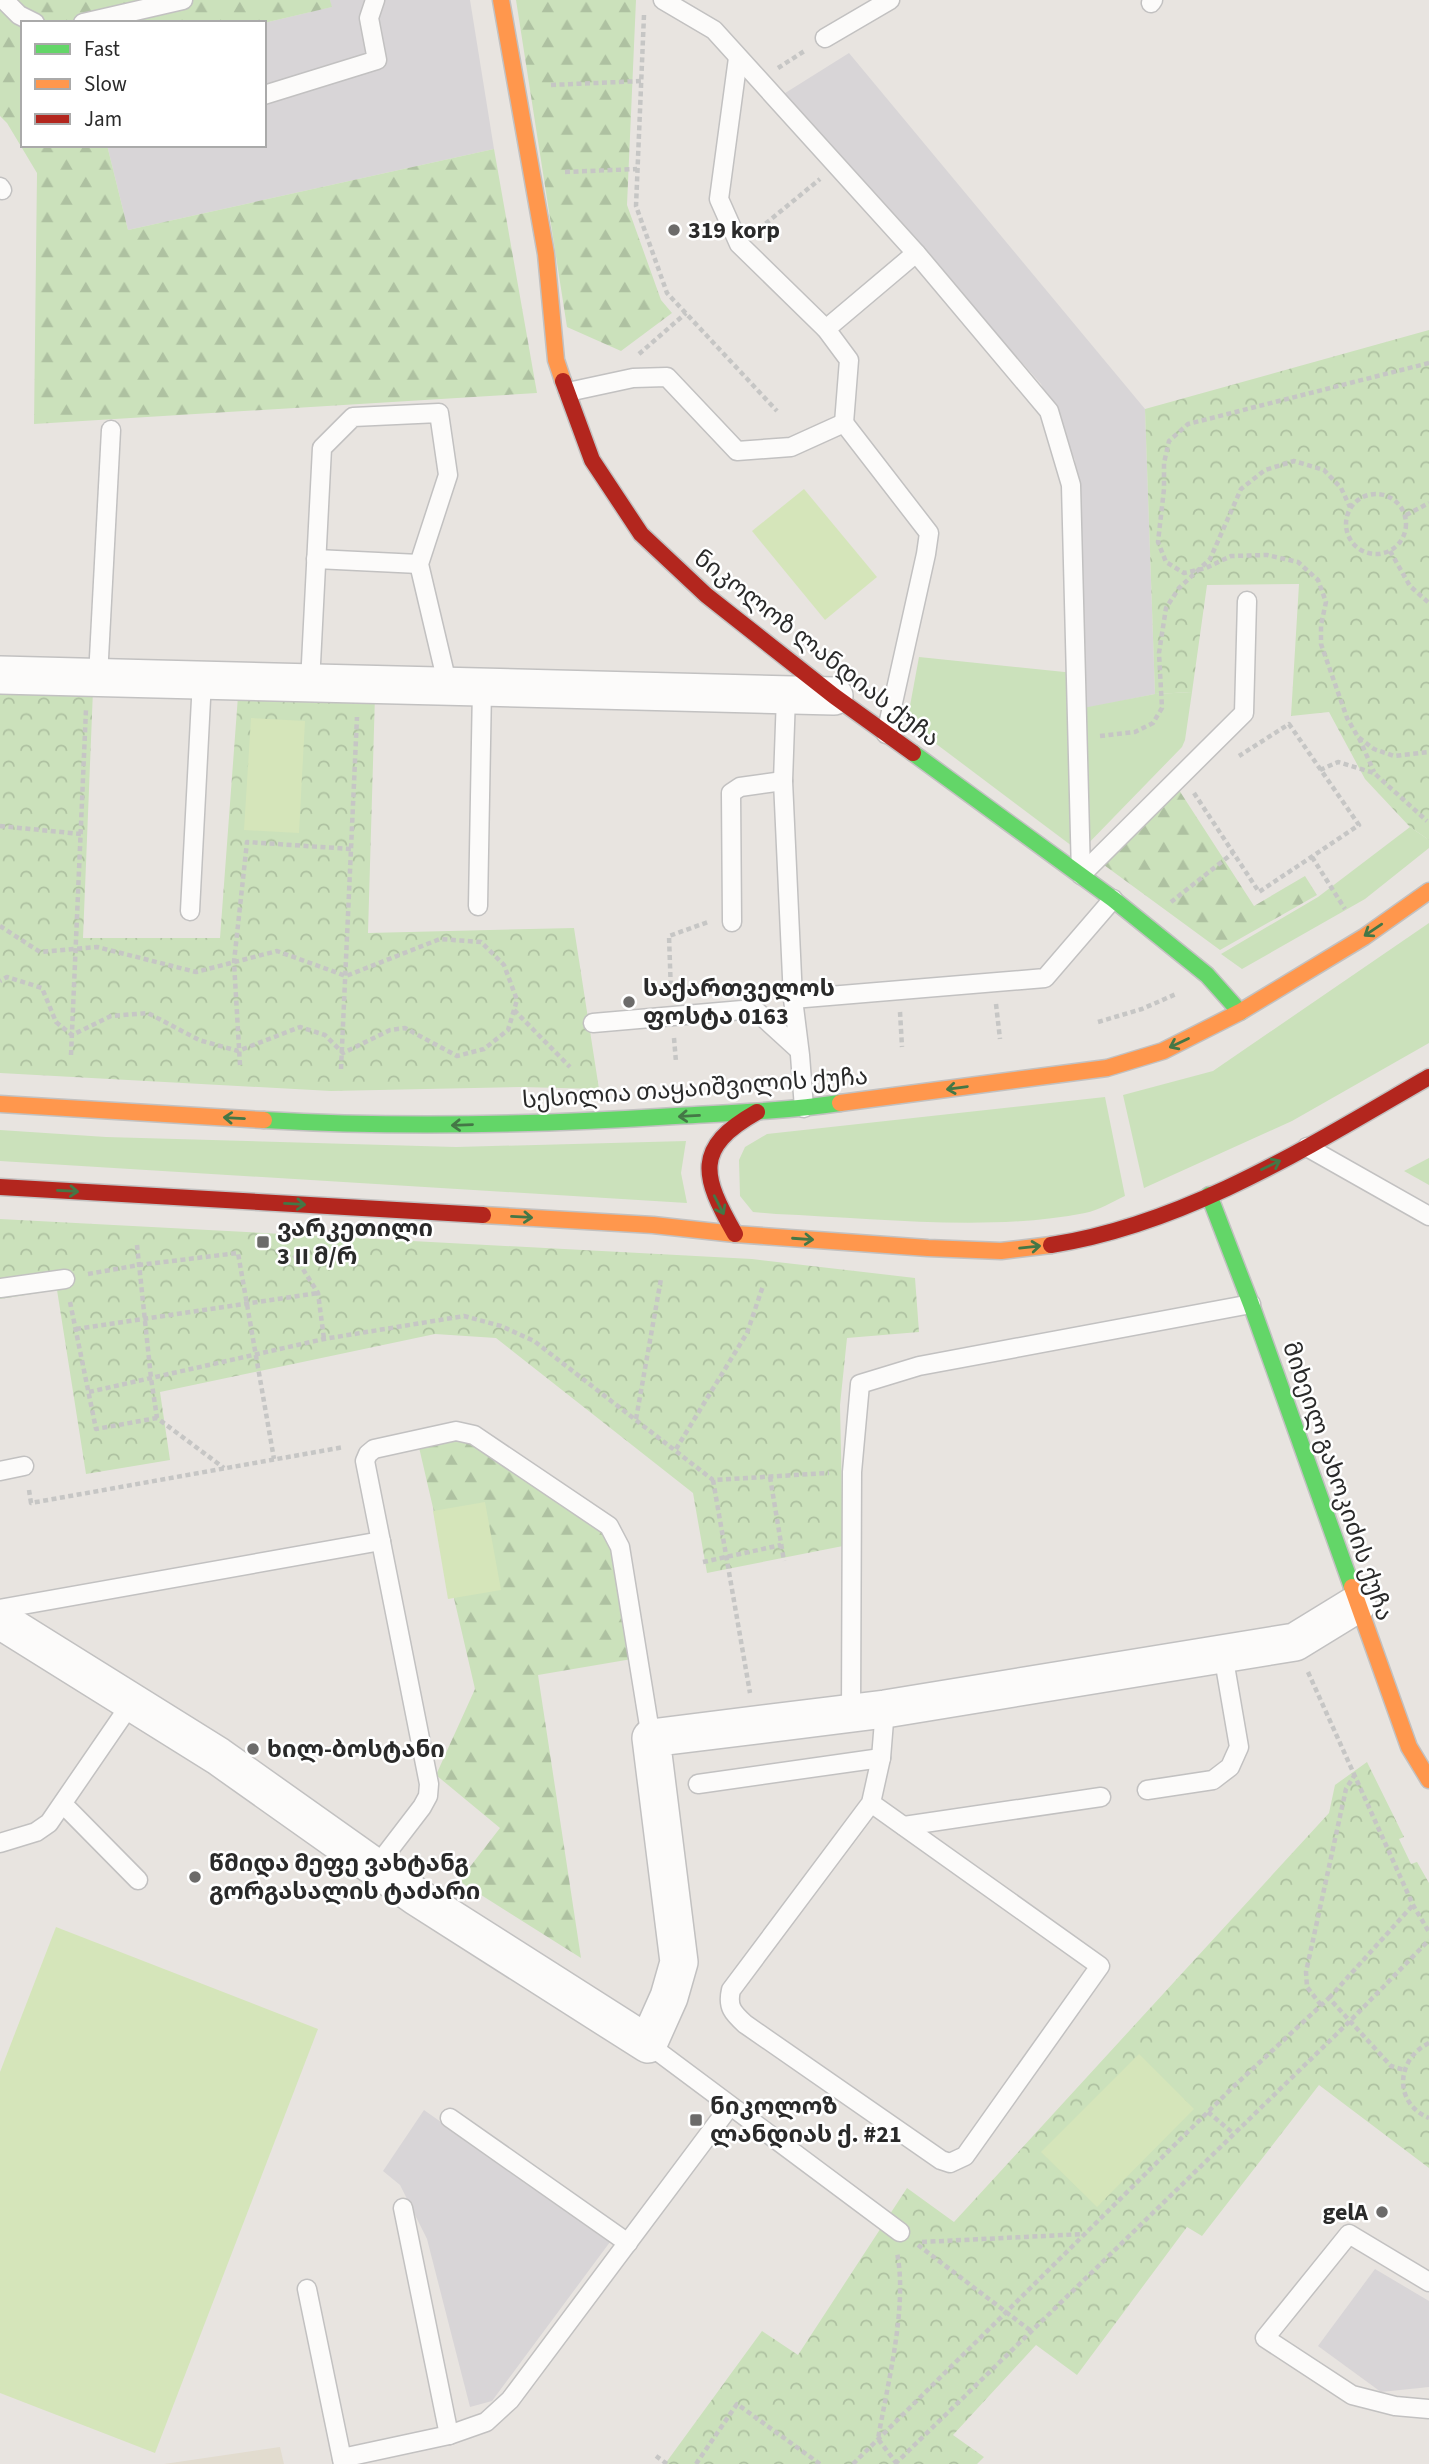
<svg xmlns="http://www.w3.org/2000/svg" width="1429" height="2464" font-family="'Source Sans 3','Noto Sans Georgian',sans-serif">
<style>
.industrial{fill:#d8d5d7}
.education{fill:#e2dccf}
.grass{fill:#cbe1bb}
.forest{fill:url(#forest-firs)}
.park{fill:url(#park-crowns)}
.pitch{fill:#d5e5ba}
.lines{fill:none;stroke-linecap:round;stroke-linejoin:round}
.lane-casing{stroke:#c2c1c1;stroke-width:21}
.street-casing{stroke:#c2c1c1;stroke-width:40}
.fast-casing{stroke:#c2c1c1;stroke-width:19}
.slow-casing{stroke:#c2c1c1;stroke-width:19}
.jam-casing{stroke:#c2c1c1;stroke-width:19}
.path{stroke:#c6c6c5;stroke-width:4.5;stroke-dasharray:5 3.5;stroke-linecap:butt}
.lane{stroke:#fcfbfa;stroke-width:18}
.street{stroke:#fcfbfa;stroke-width:37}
.fast{stroke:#63d668;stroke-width:16}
.slow{stroke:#ff974d;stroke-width:16}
.jam{stroke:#b3261e;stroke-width:16}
.oneway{stroke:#447746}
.poi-dot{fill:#6c6b6a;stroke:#fff;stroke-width:2.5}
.labels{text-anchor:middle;stroke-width:5;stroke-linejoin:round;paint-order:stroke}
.poi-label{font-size:24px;font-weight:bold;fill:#2a2a2a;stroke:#fff;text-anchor:start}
.street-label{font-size:24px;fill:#2a2a2a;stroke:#fff}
</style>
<defs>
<pattern id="forest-firs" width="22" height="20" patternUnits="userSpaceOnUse" patternTransform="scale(1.75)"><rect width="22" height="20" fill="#cbe1bb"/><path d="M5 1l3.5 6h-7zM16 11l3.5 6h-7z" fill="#aec1a1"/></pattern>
<pattern id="park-crowns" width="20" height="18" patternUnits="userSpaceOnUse" patternTransform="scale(1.75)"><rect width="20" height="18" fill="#cbe1bb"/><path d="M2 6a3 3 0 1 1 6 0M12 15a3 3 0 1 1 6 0" fill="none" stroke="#aec1a1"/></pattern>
</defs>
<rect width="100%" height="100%" fill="#e8e4e0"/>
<g class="industrial">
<polygon points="330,0 470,0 494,149 128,230 107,145 264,145 264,23 331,7"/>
<polygon points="849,53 1145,409 1155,694 1082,709 1084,674 1075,460 1041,384 782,95"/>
<polygon points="424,2110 610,2242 492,2401 470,2407 427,2239 400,2185 383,2171"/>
<polygon points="1375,2269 1429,2301 1429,2387 1381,2392 1318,2346"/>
</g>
<polygon class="education" points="280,2447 284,2464 164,2464"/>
<g class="grass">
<polygon points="919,657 1084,674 1083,708 1155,694 1192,692 1185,740 1182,747 1080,852 907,722"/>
<polygon points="1410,827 1429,840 1429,848 1365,899 1242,969 1221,954 1318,897"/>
<polygon points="1429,923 1429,1043 1292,1121 1144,1188 1123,1095 1213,1071"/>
<path d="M 1105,1097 L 1125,1196 C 1112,1202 1099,1210 1085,1213 C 991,1232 873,1218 776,1214 L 753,1212 L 740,1196 L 739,1160 L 745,1147 L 767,1134 Z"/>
<polygon points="0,1130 106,1137 456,1147 686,1141 681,1173 687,1203 0,1161"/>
<polygon points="1429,1158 1429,1185 1404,1171"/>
</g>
<g class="forest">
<polygon points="0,0 330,0 332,7 264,23 23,23 23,145 107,145 128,230 494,149 537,393 34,424 37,173 7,123 0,116"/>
<polygon points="516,0 636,0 627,205 661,300 672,313 621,351 567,327"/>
<polygon points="1179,790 1254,906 1305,876 1317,895 1220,950 1104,865"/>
<polygon points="464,1438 609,1538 632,1659 538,1675 581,1958 459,1881 500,1828 436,1775 475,1689 418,1443"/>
</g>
<g class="park">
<polygon points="1429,330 1429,840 1410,827 1365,779 1329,712 1291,716 1299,584 1207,585 1192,692 1155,694 1145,409"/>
<polygon points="0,688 93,690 83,938 220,938 238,696 375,695 368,933 574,928 599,1089 521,1087 331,1091 0,1073"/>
<polygon points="0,1219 752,1259 915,1278 919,1332 847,1338 840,1405 843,1546 707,1573 693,1493 496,1338 435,1334 160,1392 170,1460 86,1474 57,1290 0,1299"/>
<polygon points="1367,1762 1404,1837 1399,1839 1411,1864 1417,1862 1429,1883 1429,2168 1319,2085 1202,2236 1187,2227 1077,2375 1036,2345 953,2435 984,2457 977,2464 665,2464 762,2331 798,2355 907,2188 954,2222 1329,1813 1335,1785"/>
</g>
<g class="pitch">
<polygon points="804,489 877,577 825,620 752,531"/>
<polygon points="251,718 305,721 299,833 244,830"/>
<polygon points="485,1502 501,1590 448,1599 433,1511"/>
<polygon points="56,1927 318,2029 155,2453 0,2393 0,2072"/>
<polygon points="1139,2054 1194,2109 1097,2207 1041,2152"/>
</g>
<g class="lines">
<defs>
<g id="lane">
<polyline points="4,0 19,15 35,23"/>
<polyline points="663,0 714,30 916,253 1049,411 1071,485 1081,874"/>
<polyline points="1151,3 1153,0"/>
<polyline points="83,23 183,0"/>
<polyline points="825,38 890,0"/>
<polyline points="738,58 719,199 739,244 826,329 849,360 844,423"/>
<polyline points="264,95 377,60 369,18 375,0"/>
<polyline points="0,187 2,190"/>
<polyline points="826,329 916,253"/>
<polyline points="568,392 633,378 667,377 737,451 791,447 844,423 929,533 926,554 886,734"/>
<polyline points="316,559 419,564"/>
<polyline points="98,677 111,430"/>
<polyline points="310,683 322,448 353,417 439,413 448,475 419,564 448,687"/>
<polyline points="786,696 783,781 793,999 800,1055 804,1108"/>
<polyline points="1081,875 1244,713 1247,601"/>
<polyline points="478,906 482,688"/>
<polyline points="190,911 202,680"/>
<polyline points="732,922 731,793 740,787 783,781"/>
<polyline points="793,999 1045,978 1113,899"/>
<polyline points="593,1023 754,1009 799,1050"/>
<polyline points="1307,1147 1429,1216"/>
<polyline points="0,1288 65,1279"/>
<polyline points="0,1471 24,1466"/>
<polyline points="0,1609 381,1541"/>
<polyline points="851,1713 852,1472 860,1384 919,1366 1251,1304"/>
<polyline points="698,1784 881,1758"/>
<polyline points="1147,1790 1213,1780 1230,1767 1239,1747 1223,1654"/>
<path d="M 871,1803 L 1100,1966 L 965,2156 L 950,2163 L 941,2160 L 745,2024 C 733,2013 727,2007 731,1990 L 871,1803 L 881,1758 L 885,1709"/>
<polyline points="63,1804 138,1880"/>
<polyline points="904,1826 1101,1797"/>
<polyline points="0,1843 36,1832 49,1823 132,1702"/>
<polyline points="376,1867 422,1807 428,1796 429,1784 365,1461 368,1454 374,1449 456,1431 474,1435 609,1526 620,1547 651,1738"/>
<polyline points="648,2044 900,2232"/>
<polyline points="450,2118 628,2243"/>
<polyline points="1429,2282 1349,2234 1265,2338 1352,2395 1395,2406 1429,2409"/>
<polyline points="307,2289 343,2464"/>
<polyline points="449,2435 486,2422 510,2400 730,2106"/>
<polyline points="342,2458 449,2435 403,2208"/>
</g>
<g id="street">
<polyline points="0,675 834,696"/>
<polyline points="0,1620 218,1756 417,1897 648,2044 669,1997 679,1962 651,1738 885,1709 1295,1642 1357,1604"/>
</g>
<g id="fast">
<polyline points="913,753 1113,899 1207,975 1240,1012"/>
<path d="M 264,1120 C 401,1128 538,1125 675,1116 C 730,1113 785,1111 840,1103"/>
<polyline points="1209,1195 1251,1304 1352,1587"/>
</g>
<g id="slow">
<polyline points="501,0 546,254 556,360 563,381"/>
<polyline points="840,1103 1107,1068 1163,1051 1240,1012 1364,937 1429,891"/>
<polyline points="0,1104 264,1120"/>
<polyline points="483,1215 653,1225 735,1234 928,1248 1001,1251 1051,1245"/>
<polyline points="1352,1587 1409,1747 1429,1780"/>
</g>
<g id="jam">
<polyline points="563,381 592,460 641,534 706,595 834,696 913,753"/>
<polyline points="0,1187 483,1215"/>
<path d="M 735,1234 C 702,1176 693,1148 757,1112"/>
<path d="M 1051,1245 C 1187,1224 1311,1145 1429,1077"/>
</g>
</defs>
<use href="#lane" class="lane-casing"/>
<use href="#street" class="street-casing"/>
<use href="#fast" class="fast-casing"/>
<use href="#slow" class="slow-casing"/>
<use href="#jam" class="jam-casing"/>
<g class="path">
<polyline points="644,15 636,206 667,293 777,411"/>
<polyline points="778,68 806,50"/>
<polyline points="551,85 641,81"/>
<polyline points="565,172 637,169"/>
<polyline points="759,229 820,179"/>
<polyline points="639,354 686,313"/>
<polyline points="1429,363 1188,424 1169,441 1164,463 1164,489 1158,542 1166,562 1184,573 1206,568 1231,556 1267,555 1298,562 1318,580 1326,602 1321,625 1321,644 1347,718 1358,737 1374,749 1394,756 1429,752"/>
<circle cx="1376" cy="524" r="30"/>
<polyline points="1406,515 1429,503"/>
<polyline points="1390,551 1410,586 1429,603"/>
<polyline points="1100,736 1135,732 1153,723 1162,708 1159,653 1166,608 1179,588 1210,559 1241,489 1265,470 1294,461 1324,470 1341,488 1350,507"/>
<polyline points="1359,738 1374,772"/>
<polyline points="1320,770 1338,762 1374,773 1427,821"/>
<polyline points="1194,793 1259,892 1359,825 1289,724 1239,756"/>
<polyline points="0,826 81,834"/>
<polyline points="1312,857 1345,909"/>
<polyline points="1171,902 1233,853"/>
<polyline points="0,926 40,952 97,947 196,972 277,951 346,976 440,939 481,942 504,965 517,1000 508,1030 484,1049 457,1056 405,1028 390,1030 343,1053 325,1035 300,1027 238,1051 199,1040 148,1013 111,1016 72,1035 56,1022 42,988 7,977 0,981"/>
<polyline points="671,994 669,936 708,922"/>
<polyline points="996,1004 1000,1039"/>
<polyline points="514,1010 570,1067"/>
<polyline points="900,1012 902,1047"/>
<polyline points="1098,1022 1142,1009 1176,994"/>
<polyline points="674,1038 676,1062"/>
<polyline points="71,1055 86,709"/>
<polyline points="240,1065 234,962 247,842 351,849"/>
<polyline points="341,1069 357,717"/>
<polyline points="137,1245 151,1378 157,1418 224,1468"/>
<polyline points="294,1255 318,1293 324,1339"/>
<polyline points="88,1274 139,1265 238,1253 274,1459"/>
<polyline points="70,1302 96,1429 157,1418"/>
<polyline points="76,1329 318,1293"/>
<polyline points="89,1392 324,1339 464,1316 501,1326 534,1341 713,1480 829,1473"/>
<polyline points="636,1419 661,1279"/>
<polyline points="676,1449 747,1333 763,1286"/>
<polyline points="770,1477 784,1561"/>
<polyline points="713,1480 750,1693"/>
<polyline points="29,1490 31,1503 344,1447"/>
<polyline points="703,1562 781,1545"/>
<polyline points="1308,1672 1413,1905 1429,1932"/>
<polyline points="1329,1998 1413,1905"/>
<polyline points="1321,2005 1307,1987 1306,1972 1346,1789 1354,1776"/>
<path d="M 1429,2043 C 1396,2059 1393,2103 1429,2118"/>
<polyline points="1208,2112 1234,2134"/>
<polyline points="922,2242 1084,2234"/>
<polyline points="918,2245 1031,2331"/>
<polyline points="656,2456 667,2464"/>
<polyline points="696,2464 737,2404 820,2464"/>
<polyline points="853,2464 1232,2088 1329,1998 1391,2066 1404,2070"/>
<polyline points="895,2464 1350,2021 1429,1940"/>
<path d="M 897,2464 L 878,2439 C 887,2386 908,2306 897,2253"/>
</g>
<use href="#lane" class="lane"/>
<use href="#street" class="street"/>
<use href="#fast" class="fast"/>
<use href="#slow" class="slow"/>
<use href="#jam" class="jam"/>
</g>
<defs><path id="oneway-shaft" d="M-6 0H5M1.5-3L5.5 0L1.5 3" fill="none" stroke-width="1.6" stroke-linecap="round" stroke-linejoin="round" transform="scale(1.75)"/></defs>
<g class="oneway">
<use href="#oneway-shaft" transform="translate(1373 930) rotate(146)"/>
<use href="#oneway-shaft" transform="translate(1179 1043) rotate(155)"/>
<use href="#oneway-shaft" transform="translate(957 1088) rotate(172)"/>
<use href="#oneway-shaft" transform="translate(689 1116) rotate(177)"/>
<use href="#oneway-shaft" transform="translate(234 1118) rotate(-177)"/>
<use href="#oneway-shaft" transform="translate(462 1125) rotate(178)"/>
<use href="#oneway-shaft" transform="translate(1271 1165) rotate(-26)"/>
<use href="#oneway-shaft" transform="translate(68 1191) rotate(3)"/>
<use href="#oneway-shaft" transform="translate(295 1204) rotate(3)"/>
<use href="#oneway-shaft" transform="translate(719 1205) rotate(63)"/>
<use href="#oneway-shaft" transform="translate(522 1217) rotate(3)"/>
<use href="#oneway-shaft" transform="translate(803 1239) rotate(4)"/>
<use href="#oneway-shaft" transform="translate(1030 1247) rotate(-6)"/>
</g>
<g class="poi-dot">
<circle cx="674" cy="230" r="7"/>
<circle cx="629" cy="1002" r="7"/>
<rect x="256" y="1235" width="14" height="14" rx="3.5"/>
<circle cx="253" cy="1749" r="7"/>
<circle cx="195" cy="1877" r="7"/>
<rect x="689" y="2113" width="14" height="14" rx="3.5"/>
<circle cx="1382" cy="2212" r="7"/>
</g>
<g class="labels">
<g class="poi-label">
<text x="688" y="238">319 korp</text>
<text x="643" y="996">საქართველოს<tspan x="643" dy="28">ფოსტა 0163</tspan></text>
<text x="277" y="1236">ვარკეთილი<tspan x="277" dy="28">3 II მ/რ</tspan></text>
<text x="267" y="1757">ხილ-ბოსტანი</text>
<text x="209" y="1871">წმიდა მეფე ვახტანგ<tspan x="209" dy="28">გორგასალის ტაძარი</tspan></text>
<text x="710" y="2114">ნიკოლოზ<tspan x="710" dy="28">ლანდიას ქ. #21</tspan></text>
<text x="1368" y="2220" text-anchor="end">gelA</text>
</g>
<g class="street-label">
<text transform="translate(817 648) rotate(38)" y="8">ნიკოლოზ ლანდიას ქუჩა</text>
<text transform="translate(695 1088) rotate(-4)" y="8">სესილია თაყაიშვილის ქუჩა</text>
<text transform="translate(1338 1481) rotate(71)" y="8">მიხეილ გახოკიძის ქუჩა</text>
</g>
</g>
<rect x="21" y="21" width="245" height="126" fill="#ffffff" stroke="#aaaaaa" stroke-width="2"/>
<rect x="35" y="44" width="35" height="10" fill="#63d668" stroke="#aaaaaa" stroke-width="2"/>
<text x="84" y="56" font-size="21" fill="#2a2a2a">Fast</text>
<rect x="35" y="79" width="35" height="10" fill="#ff974d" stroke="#aaaaaa" stroke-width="2"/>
<text x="84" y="91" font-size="21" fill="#2a2a2a">Slow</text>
<rect x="35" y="114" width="35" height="10" fill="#b3261e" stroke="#aaaaaa" stroke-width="2"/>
<text x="84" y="126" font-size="21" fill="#2a2a2a">Jam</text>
</svg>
